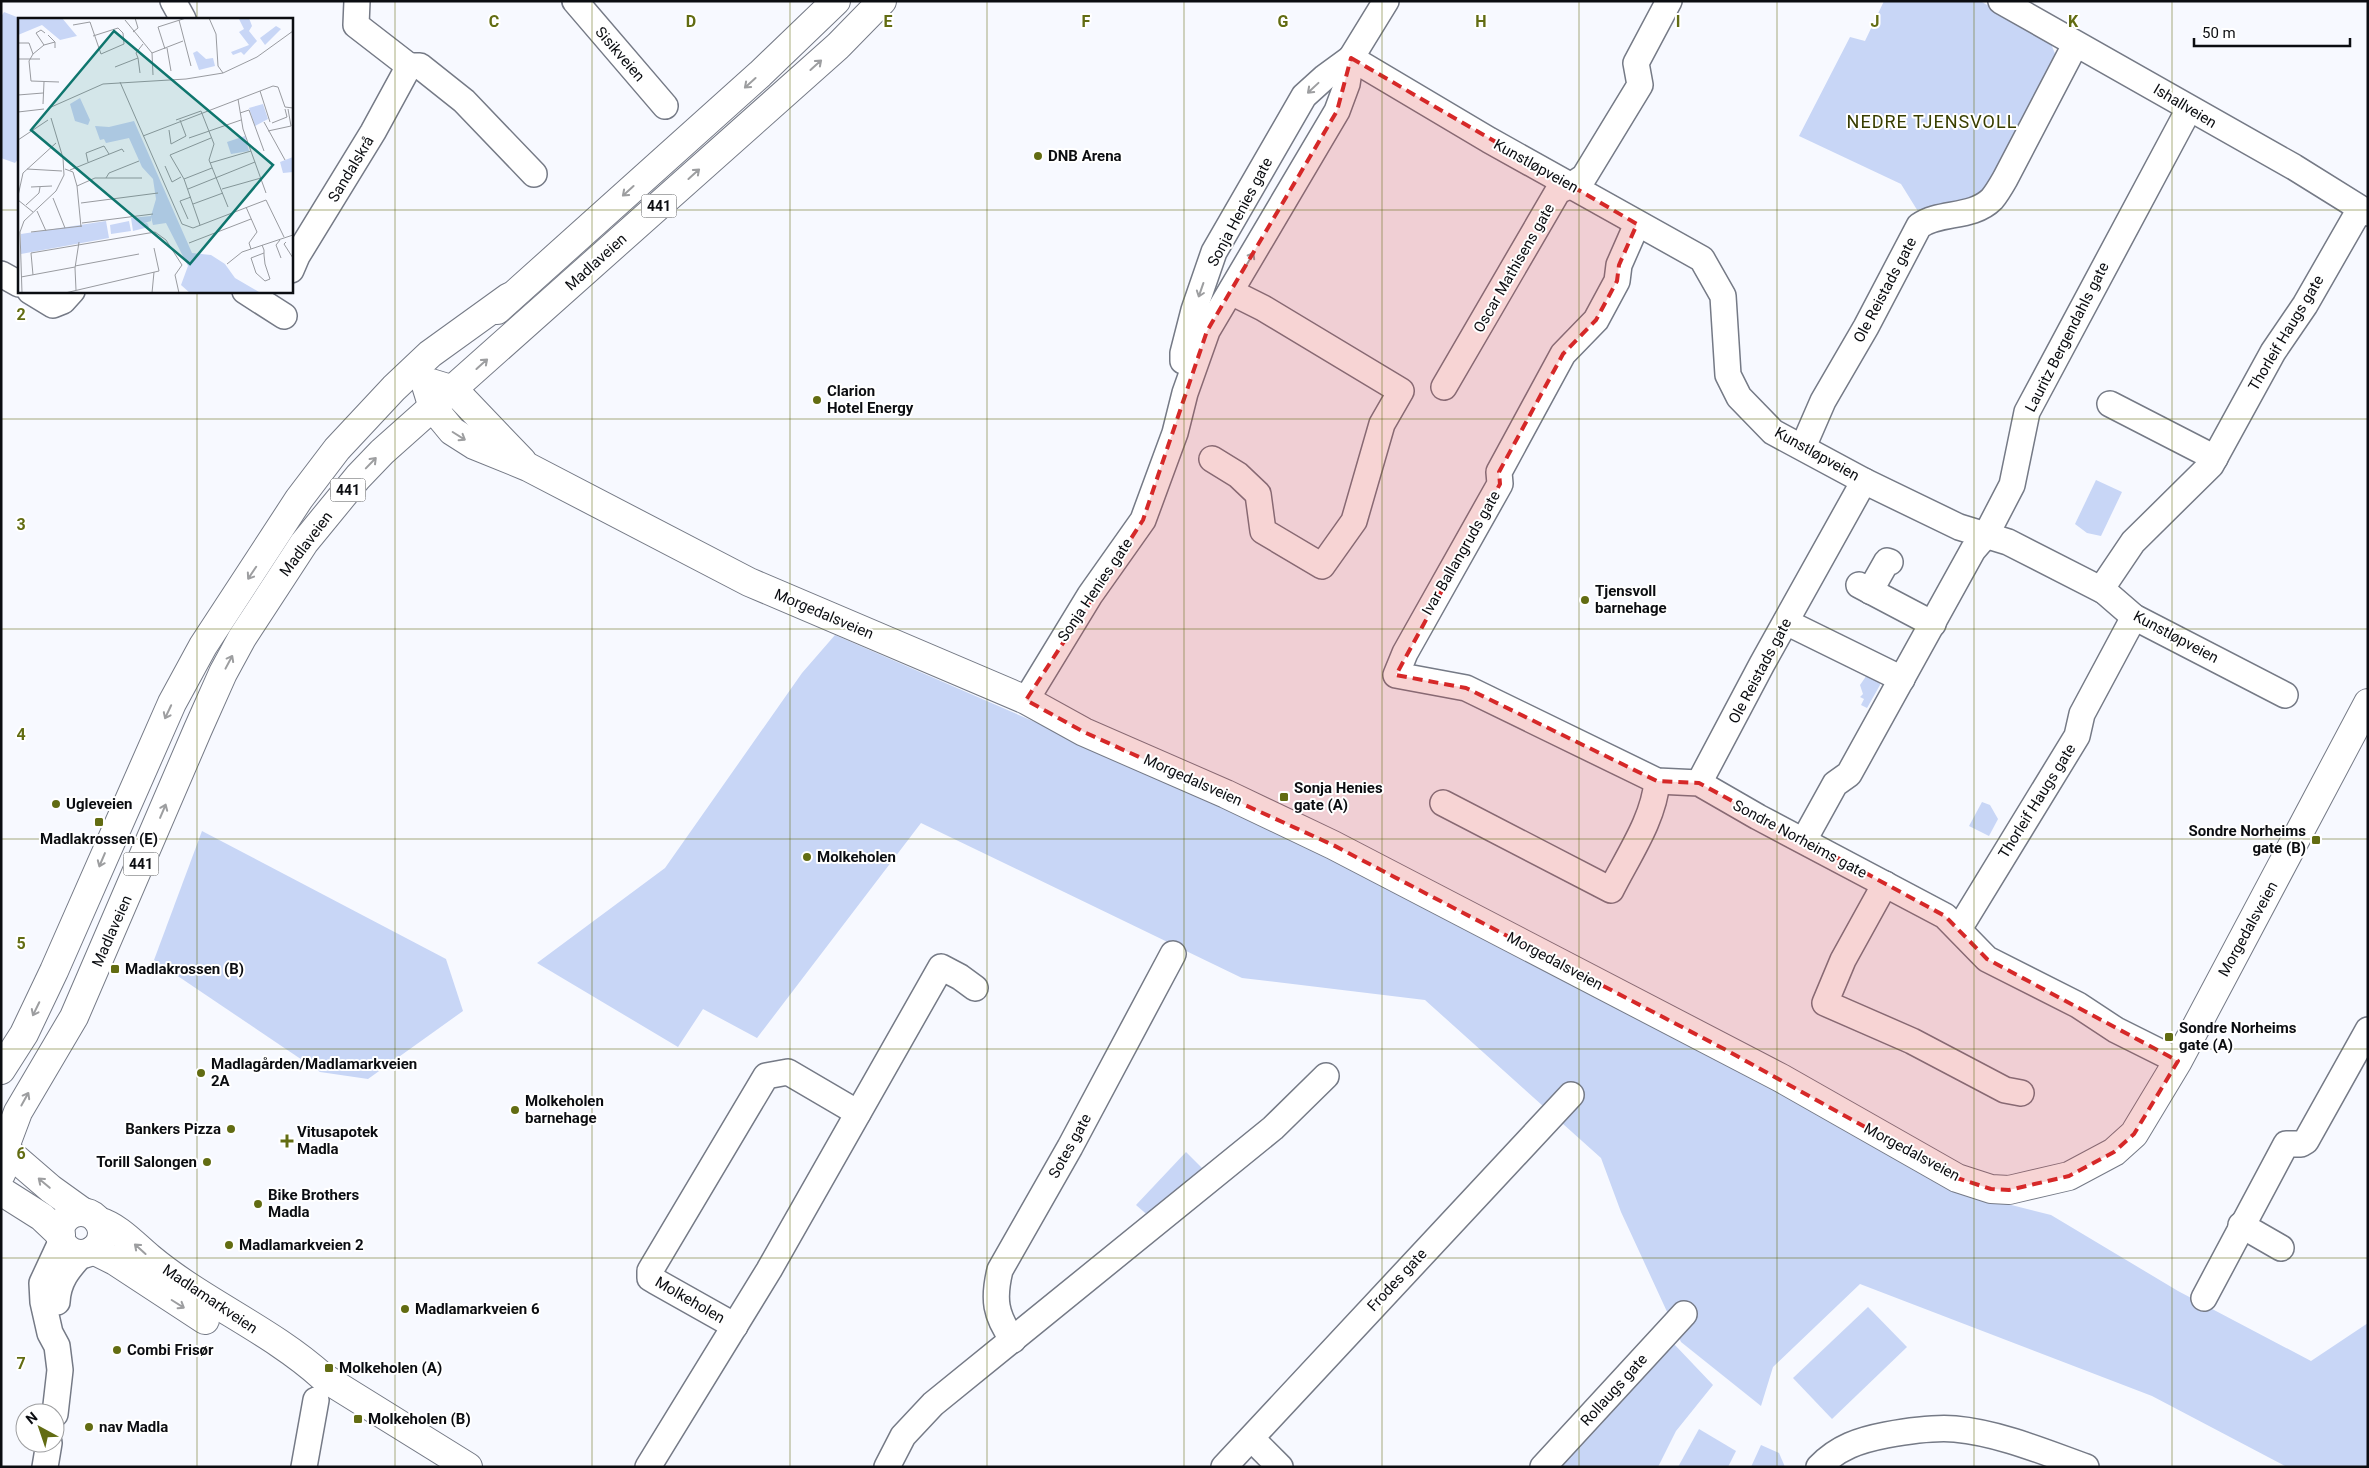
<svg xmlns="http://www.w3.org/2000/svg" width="2369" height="1468" font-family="Roboto,sans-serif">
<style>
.green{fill:#c8d6f6}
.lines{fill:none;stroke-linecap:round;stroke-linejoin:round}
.street-casing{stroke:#757a86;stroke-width:28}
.secondary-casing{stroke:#757a86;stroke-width:30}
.primary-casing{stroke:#757a86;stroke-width:30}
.street{stroke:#fff;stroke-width:25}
.secondary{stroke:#fff;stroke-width:28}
.primary{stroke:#fff;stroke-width:28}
.oneway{stroke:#9d9ea0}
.marked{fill:#d62828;fill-opacity:0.2;stroke:#d62828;stroke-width:4;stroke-dasharray:10 6;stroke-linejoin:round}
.grid{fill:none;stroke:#626c12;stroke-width:1;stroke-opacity:0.55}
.poi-dot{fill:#626c12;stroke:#fff;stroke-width:2}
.labels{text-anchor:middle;stroke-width:4;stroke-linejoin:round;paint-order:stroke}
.shield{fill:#fff;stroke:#545658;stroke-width:1}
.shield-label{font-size:14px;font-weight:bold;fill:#0b0d11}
.street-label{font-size:15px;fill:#0b0d11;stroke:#fff}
.poi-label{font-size:15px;font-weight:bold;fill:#0b0d11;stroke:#fff;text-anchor:start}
.quarter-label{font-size:18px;letter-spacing:1px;fill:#383e00;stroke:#fff}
.inset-road{fill:none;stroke:#999ba0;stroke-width:1}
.view{fill:#0f766e;fill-opacity:0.15;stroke:#0f766e;stroke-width:2.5}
.inset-edge{fill:none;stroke:#0b0d11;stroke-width:2.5}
.grid-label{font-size:16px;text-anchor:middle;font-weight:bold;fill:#626c12;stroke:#fff;stroke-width:4;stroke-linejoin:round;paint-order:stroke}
</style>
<rect width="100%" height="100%" fill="#f7f9ff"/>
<g class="green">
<polygon points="1884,1 1980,1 2049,39 2056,56 1986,192 1963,202 1919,213 1901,184 1799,136 1850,37 1865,41"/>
<polygon points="4,12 22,19 19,19 19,158 15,163 1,158 1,17"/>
<polygon points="2096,480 2122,492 2101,536 2087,533 2075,524"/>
<polygon points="835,635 1274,826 1980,1197 2051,1215 2178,1291 2311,1361 2368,1323 2368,1467 2287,1467 2152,1396 1860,1284 1773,1367 1761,1406 1681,1342 1621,1212 1601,1158 1425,1000 1242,978 921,823 757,1038 703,1009 678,1047 537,963 665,868 802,673"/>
<polygon points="1869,672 1879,678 1880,685 1867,708 1861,705 1864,699 1860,697 1863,694 1860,685"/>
<polygon points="1982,802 1990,805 1998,819 1989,836 1969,826"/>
<polygon points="202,831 446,959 463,1011 368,1079 320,1072 154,960"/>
<polygon points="1186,1152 1207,1173 1151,1218 1136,1205"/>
<polygon points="1868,1307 1907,1347 1832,1419 1793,1378"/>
<polygon points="1674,1344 1713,1385 1676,1431 1658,1467 1558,1467"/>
<polygon points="1699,1429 1736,1451 1728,1467 1678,1467"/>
<polygon points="1761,1445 1779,1453 1785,1467 1751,1467"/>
</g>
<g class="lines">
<defs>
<g id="street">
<polyline points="173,1 183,19"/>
<polyline points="575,1 665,106"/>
<polyline points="2001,1 2294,167 2368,213"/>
<polyline points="1351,58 1489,140 1702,259 1723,296 1728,375 1739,397 1773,432 1864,481 1959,527 2008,542 2104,591 2134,617 2285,695"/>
<polyline points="409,66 420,66 464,101 534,174"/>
<polyline points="1637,224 1619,265 1617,281 1596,320 1563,354 1499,472 1500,484 1405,653 1396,675 1466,688 1657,781 1699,783 1758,817 1945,916 1987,959 2078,1005 2116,1030 2178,1061"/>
<polyline points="291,270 297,256 373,132 409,66 356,25 357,1"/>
<polyline points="1,274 19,284"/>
<polyline points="30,291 53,305 63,301 72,291"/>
<polyline points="245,291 284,316"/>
<polyline points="1183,361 1183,353 1194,310 1214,252 1304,96 1325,77 1351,58"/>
<polyline points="1444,387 1558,191 1572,185 1584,177 1640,85 1636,63 1669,1"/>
<polyline points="2110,404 2215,458"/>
<path d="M 1803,447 L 1823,401 L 1866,327 L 1919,226 C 1940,211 1972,219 1992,199 C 1997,193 2001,186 2005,179 L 2075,45"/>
<polyline points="1212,459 1238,475 1258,494 1263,531 1322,566 1354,521 1382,424 1401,391 1263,308 1231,292"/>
<polyline points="1859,585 1933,624"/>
<polyline points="1870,591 1887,561 1890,562"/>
<polyline points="2104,591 2106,582 2133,542 2211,465 2273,352 2305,305 2360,209"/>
<polyline points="1786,622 1902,679"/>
<polyline points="1026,700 1090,595 1143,520 1175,433 1185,393 1207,331 1337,111 1347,84 1351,58 1386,1"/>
<polyline points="1699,783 1762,664 1864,481"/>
<path d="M 1443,803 L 1611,890 C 1628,856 1654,819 1657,781"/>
<polyline points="1804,840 1835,784 1849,774 1973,550 1986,535 2012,485 2027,412 2189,109"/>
<polyline points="1885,884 1843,960 1825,1003 1912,1041 2005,1090 2021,1093"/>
<polyline points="1959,929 2077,736 2082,714 2134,617"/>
<polyline points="2241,1225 2281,1248"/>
<polyline points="2204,1298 2286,1144 2301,1144 2306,1141 2368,1030"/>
<path d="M 57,1302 C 58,1281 68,1269 82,1254"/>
<polyline points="735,1326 655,1281 650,1278 650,1271 766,1076 788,1072 858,1113"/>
<path d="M 1013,1340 C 995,1315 993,1299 1000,1270 L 1070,1147 L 1173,954"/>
<polyline points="55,1414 60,1370 57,1346 50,1333 43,1302 42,1283 62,1240"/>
<polyline points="1252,1439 1280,1467"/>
<polyline points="45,1467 49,1443"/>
<polyline points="304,1467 316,1400"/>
<polyline points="648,1467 769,1270 941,967 960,977 975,988"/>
<polyline points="887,1467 903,1436 933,1404 1273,1128 1326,1076"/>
<polyline points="1224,1467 1571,1095"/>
<polyline points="1543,1467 1684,1314"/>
<path d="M 1819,1467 C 1838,1447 1860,1440 1886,1435 C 1908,1431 1933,1427 1955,1429 C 1999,1433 2044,1452 2086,1467"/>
</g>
<g id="secondary">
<polyline points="425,382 433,408 452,431 474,445 528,467 749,582 1026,700 1084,732 1226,794 1333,845 1781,1078 1957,1178 1991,1189 2009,1190 2069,1176 2114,1152 2134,1134 2178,1061 2368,703"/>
<polyline points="431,383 454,390 522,461"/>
<polyline points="7,1151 51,1189 83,1212"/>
<polyline points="1,1191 42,1217 61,1235"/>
<circle cx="81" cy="1233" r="21"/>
<path d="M 98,1221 C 119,1227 134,1245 150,1258 C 204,1303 271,1330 323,1377 L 468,1467"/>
<polyline points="93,1250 115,1261 205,1320"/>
</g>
<g id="primary">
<polyline points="497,310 760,74 836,1"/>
<polyline points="1,1070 24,1034 54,971 172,703 203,646 299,499 337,449 394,388 430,354 509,297"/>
<path d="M 1,1133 C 7,1147 9,1159 1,1174"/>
<polyline points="6,1144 18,1112 74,1017 198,729 223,673 242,638 304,543 358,477 382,452 838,46 882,1"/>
</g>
</defs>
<use href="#street" class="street-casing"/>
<use href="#secondary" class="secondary-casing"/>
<use href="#primary" class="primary-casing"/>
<use href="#street" class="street"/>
<use href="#secondary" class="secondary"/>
<use href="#primary" class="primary"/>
</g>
<defs><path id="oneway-shaft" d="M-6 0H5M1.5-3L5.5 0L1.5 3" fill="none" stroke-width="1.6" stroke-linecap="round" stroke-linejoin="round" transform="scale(1.25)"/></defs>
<g class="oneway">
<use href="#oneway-shaft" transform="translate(816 65) rotate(-42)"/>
<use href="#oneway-shaft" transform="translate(750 83) rotate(138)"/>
<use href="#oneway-shaft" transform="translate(1313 88) rotate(137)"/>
<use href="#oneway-shaft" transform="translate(694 174) rotate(-42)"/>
<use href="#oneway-shaft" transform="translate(628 191) rotate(138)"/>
<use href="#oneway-shaft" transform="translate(1250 259) rotate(-60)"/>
<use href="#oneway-shaft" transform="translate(1201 290) rotate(109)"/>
<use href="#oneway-shaft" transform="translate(482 364) rotate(-42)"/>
<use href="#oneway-shaft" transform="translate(459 436) rotate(32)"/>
<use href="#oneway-shaft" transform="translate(371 463) rotate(-46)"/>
<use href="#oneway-shaft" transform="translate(252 573) rotate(124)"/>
<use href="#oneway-shaft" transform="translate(229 662) rotate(-62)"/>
<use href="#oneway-shaft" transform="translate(168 712) rotate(115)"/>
<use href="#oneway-shaft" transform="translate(163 811) rotate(-67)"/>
<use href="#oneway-shaft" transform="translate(102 860) rotate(113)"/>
<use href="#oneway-shaft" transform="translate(36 1009) rotate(116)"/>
<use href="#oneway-shaft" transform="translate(25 1099) rotate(-61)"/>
<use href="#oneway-shaft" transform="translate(44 1183) rotate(-140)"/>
<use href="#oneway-shaft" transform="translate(140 1249) rotate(-138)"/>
<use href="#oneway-shaft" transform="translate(178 1304) rotate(32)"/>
</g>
<path class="marked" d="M 1351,58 L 1637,224 L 1619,265 L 1617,281 L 1596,320 L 1563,354 L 1499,472 L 1500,484 L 1396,675 L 1466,688 L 1657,781 L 1699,783 L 1945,916 L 1987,959 L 2178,1061 L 2134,1134 L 2114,1152 L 2069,1176 L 2009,1190 L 1991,1189 L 1957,1178 L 1728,1051 L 1333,845 L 1084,732 L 1026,700 L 1143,520 L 1207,331 L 1337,111 Z"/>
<path class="grid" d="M 197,1 L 197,19M 395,1 L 395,1467M 592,1 L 592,1467M 790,1 L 790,1467M 987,1 L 987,1467M 1184,1 L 1184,1467M 1382,1 L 1382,1467M 1579,1 L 1579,1467M 1777,1 L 1777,1467M 1974,1 L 1974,1467M 2172,1 L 2172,1467M 1,210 L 19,210M 291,210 L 2368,210M 197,291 L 197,1467M 1,419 L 2368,419M 1,629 L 2368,629M 1,839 L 2368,839M 1,1049 L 2368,1049M 1,1258 L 2368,1258"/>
<g class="poi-dot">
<circle cx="1038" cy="156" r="5"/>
<circle cx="817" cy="400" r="5"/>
<circle cx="1585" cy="600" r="5"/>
<rect x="1279" y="792" width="10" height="10" rx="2.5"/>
<circle cx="56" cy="804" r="5"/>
<rect x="94" y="817" width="10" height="10" rx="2.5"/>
<rect x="2311" y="835" width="10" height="10" rx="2.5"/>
<circle cx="807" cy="857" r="5"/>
<rect x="110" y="964" width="10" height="10" rx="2.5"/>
<rect x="2164" y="1032" width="10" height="10" rx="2.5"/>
<circle cx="201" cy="1073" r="5"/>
<circle cx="515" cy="1110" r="5"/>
<circle cx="231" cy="1129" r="5"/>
<path d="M284.5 1133.5h5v5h5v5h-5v5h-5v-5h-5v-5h5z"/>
<circle cx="207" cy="1162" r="5"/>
<circle cx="258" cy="1204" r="5"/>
<circle cx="229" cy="1245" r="5"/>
<circle cx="405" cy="1309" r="5"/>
<circle cx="117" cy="1350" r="5"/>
<rect x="324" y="1363" width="10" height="10" rx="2.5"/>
<rect x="353" y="1414" width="10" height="10" rx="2.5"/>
<circle cx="89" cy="1427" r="5"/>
</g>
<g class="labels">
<g class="shield">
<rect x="641.5" y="194.5" width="35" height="23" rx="4"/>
<rect x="330.5" y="478.5" width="35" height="23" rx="4"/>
<rect x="123.5" y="852.5" width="35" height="23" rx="4"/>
</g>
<g class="shield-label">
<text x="659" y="211">441</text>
<text x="348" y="495">441</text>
<text x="141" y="869">441</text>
</g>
<g class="street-label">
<text transform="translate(620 54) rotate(49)" y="5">Sisikveien</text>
<text transform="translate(2185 106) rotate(31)" y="5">Ishallveien</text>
<text transform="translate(1536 166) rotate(29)" y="5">Kunstløpveien</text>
<text transform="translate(351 169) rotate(-59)" y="5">Sandalskrå</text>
<text transform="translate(1240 212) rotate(-62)" y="5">Sonja Henies gate</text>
<text transform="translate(596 262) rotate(-42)" y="5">Madlaveien</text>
<text transform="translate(1514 268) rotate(-60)" y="5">Oscar Mathisens gate</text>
<text transform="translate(1885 290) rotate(-62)" y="5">Ole Reistads gate</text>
<text transform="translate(2286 333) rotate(-59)" y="5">Thorleif Haugs gate</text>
<text transform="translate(2067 337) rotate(-63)" y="5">Lauritz Bergendahls gate</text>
<text transform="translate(1817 454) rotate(29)" y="5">Kunstløpveien</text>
<text transform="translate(306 544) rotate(-53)" y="5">Madlaveien</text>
<text transform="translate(1461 553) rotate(-60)" y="5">Ivar Ballangruds gate</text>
<text transform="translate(1095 590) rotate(-56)" y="5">Sonja Henies gate</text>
<text transform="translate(824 614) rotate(23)" y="5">Morgedalsveien</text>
<text transform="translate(2176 637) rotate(28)" y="5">Kunstløpveien</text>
<text transform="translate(1760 671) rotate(-62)" y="5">Ole Reistads gate</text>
<text transform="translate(1193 780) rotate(24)" y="5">Morgedalsveien</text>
<text transform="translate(2037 801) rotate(-58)" y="5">Thorleif Haugs gate</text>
<text transform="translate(1800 839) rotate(28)" y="5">Sondre Norheims gate</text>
<text transform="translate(2248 929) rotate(-61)" y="5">Morgedalsveien</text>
<text transform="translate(112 931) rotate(-66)" y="5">Madlaveien</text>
<text transform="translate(1555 961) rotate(28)" y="5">Morgedalsveien</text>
<text transform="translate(1070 1146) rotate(-61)" y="5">Sotes gate</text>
<text transform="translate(1912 1152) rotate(28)" y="5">Morgedalsveien</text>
<text transform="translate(1397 1280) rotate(-47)" y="5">Frodes gate</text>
<text transform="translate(210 1299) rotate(34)" y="5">Madlamarkveien</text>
<text transform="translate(690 1300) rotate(30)" y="5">Molkeholen</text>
<text transform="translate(1614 1390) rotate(-48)" y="5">Rollaugs gate</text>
</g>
<g class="poi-label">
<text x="1048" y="161">DNB Arena</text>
<text x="827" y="396">Clarion<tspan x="827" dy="17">Hotel Energy</tspan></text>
<text x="1595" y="596">Tjensvoll<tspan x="1595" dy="17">barnehage</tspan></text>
<text x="1294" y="793">Sonja Henies<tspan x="1294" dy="17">gate (A)</tspan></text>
<text x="66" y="809">Ugleveien</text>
<text x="2306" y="836" text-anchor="end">Sondre Norheims<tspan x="2306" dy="17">gate (B)</tspan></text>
<text x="99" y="844" text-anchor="middle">Madlakrossen (E)</text>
<text x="817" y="862">Molkeholen</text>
<text x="125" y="974">Madlakrossen (B)</text>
<text x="2179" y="1033">Sondre Norheims<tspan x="2179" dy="17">gate (A)</tspan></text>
<text x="211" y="1069">Madlagården/Madlamarkveien<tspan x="211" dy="17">2A</tspan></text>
<text x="525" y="1106">Molkeholen<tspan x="525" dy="17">barnehage</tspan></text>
<text x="221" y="1134" text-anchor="end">Bankers Pizza</text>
<text x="297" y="1137">Vitusapotek<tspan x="297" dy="17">Madla</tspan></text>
<text x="197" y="1167" text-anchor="end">Torill Salongen</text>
<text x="268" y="1200">Bike Brothers<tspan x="268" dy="17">Madla</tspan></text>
<text x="239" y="1250">Madlamarkveien 2</text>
<text x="415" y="1314">Madlamarkveien 6</text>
<text x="127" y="1355">Combi Frisør</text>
<text x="339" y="1373">Molkeholen (A)</text>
<text x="368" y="1424">Molkeholen (B)</text>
<text x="99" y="1432">nav Madla</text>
</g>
<g class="quarter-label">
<text x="1932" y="128">NEDRE TJENSVOLL</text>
</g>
</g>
<g transform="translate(18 18)">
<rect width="275" height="275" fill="#f7f9ff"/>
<path d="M 0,0 L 44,0 L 59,18 L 42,22 L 24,7 L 0,17 ZM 231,0 L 234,8 L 231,13 L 239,23 L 226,37 L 223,34 L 215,37 L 213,34 L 231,27 L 221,14 L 226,11 L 221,1 ZM 258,8 L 263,11 L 247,27 L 242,20 ZM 179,33 L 188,41 L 195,40 L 197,48 L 181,52 L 175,35 ZM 62,80 L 72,102 L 70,107 L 57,103 L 52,86 ZM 245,86 L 250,101 L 237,108 L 231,90 ZM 116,103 L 174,235 L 193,237 L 207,246 L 217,260 L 241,274 L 172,275 L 163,267 L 170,248 L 148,205 L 135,207 L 133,199 L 133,203 L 123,206 L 129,205 L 131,209 L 115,213 L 113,200 L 133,198 L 138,181 L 135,161 L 124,149 L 111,120 L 88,125 L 86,121 L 82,122 L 77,108 L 91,109 ZM 227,118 L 231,133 L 213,136 L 209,124 ZM 275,139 L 275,154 L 265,155 L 262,144 ZM 88,203 L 91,220 L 3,236 L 3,216 ZM 111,203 L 113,213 L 93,216 L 92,207 Z" fill="#c8d6f6"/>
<path class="inset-road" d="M 191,0 L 198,16 L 200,48 L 205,55M 107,2 L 134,35 L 135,57M 161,2 L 173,48M 55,7 L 72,4 L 83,36 L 106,26 L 105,15 L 100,10M 115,14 L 120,10 L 117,0M 30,17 L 37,24 L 37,30M 75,18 L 100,10M 0,25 L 11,25 L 15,36 L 11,43 L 13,63 L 41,64M 26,27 L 18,15 L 23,12 L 27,15M 149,30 L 153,53M 147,31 L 140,9 L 168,0M 134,35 L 165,23M 15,36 L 26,27 L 37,24M 120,40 L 122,55M 0,41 L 22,41M 97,49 L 120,40 L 118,35 L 125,26M 102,64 L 164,206 L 175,210 L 248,182 L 266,219M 242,73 L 252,104M 0,77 L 25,75M 220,81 L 225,111 L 248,175M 25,86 L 26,64M 31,90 L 85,66 L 168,61 L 205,55 L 239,39 L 275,13M 183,93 L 196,126 L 191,142 L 210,189M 0,94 L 26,91M 222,95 L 231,92 L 246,133M 158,102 L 183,93M 246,104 L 267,142M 254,105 L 269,99 L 267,91M 151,112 L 153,126 L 168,118 L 162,102M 250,113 L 273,108 L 270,91M 125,118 L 255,68 L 260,69 L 267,89 L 275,90M 171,120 L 223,102M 0,122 L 30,102M 70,144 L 68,135 L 86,128 L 91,136M 192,145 L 233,133M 147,148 L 154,164 L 163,159M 9,151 L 44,153M 47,151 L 55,154 L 59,168 L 63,209M 52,152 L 104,131 L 106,134M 88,160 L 91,155 L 121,143M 166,161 L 194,150M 59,168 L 77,160 L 124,160M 13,169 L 34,168M 170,171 L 237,144M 204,171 L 243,160M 0,178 L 5,155 L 38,125M 35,180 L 47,210M 0,182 L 15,194M 63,185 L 140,175M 175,186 L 205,175M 8,187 L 21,175 L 22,169M 228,189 L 239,214 L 231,225 L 233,231M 19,193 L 28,213M 170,201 L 162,183 L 173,179M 64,205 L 135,196M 182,207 L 166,161 L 152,137 L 193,120M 13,214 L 64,208M 262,222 L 258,227 L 263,240M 268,224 L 266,226 L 275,240M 171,225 L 233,201M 244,227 L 246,232 L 246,237 L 247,246 L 252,261 L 247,263 L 238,255 L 233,240 L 246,235M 209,246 L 224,234 L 275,217M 57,248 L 121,236M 15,257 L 13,235 L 137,214 L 148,222 L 164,247 L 157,257 L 161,275M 3,259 L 57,249M 58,272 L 57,250 L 61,224M 4,275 L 2,214 L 6,203 L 38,173 L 46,157 L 45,140 L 33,100M 47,275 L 141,253 L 136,230M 134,275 L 136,254"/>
<path class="view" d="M 96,13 L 255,147 L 172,246 L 13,112 Z"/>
<rect width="275" height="275" class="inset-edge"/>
</g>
<g class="grid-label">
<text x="494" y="27">C</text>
<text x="691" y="27">D</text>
<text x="888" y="27">E</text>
<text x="1086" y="27">F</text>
<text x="1283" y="27">G</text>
<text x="1481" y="27">H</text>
<text x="1678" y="27">I</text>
<text x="1875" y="27">J</text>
<text x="2073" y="27">K</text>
<text x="21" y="320">2</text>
<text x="21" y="530">3</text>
<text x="21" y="740">4</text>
<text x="21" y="949">5</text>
<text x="21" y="1159">6</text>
<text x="21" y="1369">7</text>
</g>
<rect width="2369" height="1468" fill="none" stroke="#0b0d11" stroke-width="5"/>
<g transform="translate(40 1428) rotate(320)"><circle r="24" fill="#ffffff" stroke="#9d9ea0"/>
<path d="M0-4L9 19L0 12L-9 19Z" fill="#626c12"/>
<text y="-8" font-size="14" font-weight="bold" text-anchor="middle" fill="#0b0d11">N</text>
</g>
<path d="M2194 38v8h156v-8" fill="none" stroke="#0b0d11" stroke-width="2.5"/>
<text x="2202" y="38" font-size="15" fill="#0b0d11" stroke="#ffffff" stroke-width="4" paint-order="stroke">50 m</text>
</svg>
